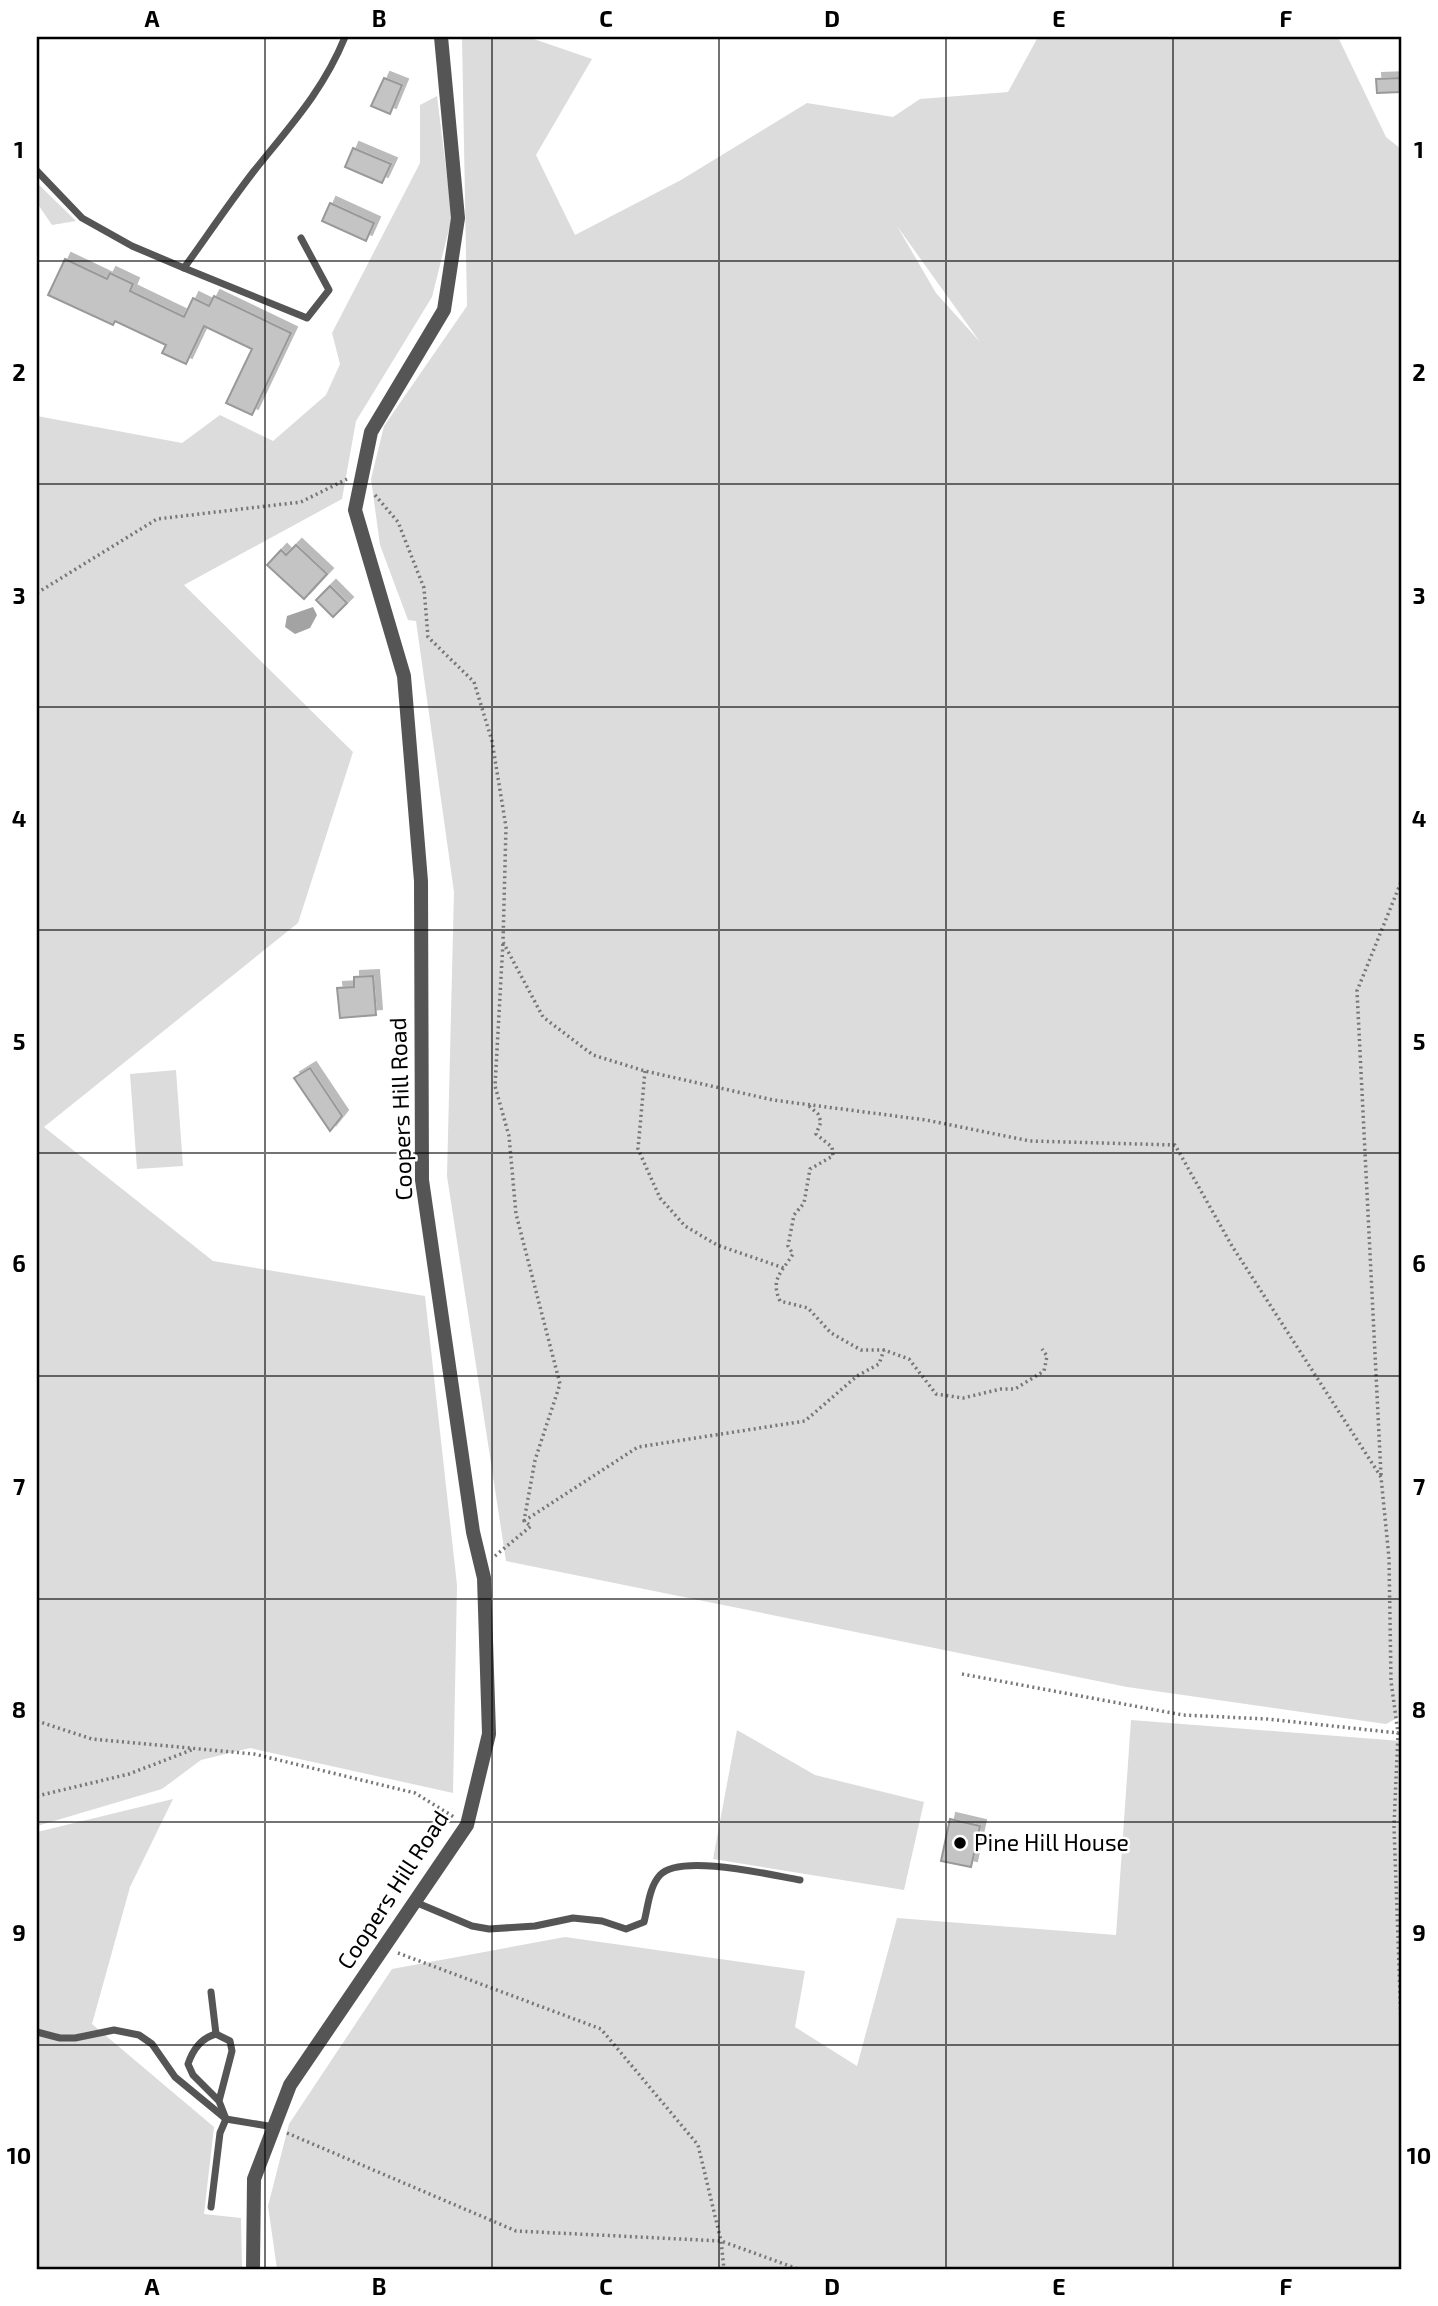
<svg xmlns="http://www.w3.org/2000/svg" width="1438" height="2306" font-family="'Exo 2',sans-serif">
<style>
.green{fill:#dcdcdc;fill-rule:evenodd}
.water{fill:#a3a3a3}
.building{fill:#c4c4c4;stroke:#999;stroke-width:2;filter:url(#shadow)}
.lines{fill:none;stroke-linecap:round;stroke-linejoin:round}
.path{stroke:#777;stroke-width:3.5;stroke-dasharray:2 3.5;stroke-linecap:butt}
.service{stroke:#555;stroke-width:7}
.tertiary{stroke:#555;stroke-width:14}
.grid{fill:none;stroke:#000;stroke-width:2;stroke-opacity:0.55}
.poi-dot{fill:#000;stroke:#fff;stroke-width:2.5}
.labels{text-anchor:middle;stroke-width:5;stroke-linejoin:round;paint-order:stroke}
.street-label{font-size:23px;fill:#000;stroke:#fff}
.poi-label{font-size:23px;fill:#000;stroke:#fff;text-anchor:start}
.neatline{fill:none;stroke:#000;stroke-width:2.5}
.grid-label{font-size:23px;text-anchor:middle;font-weight:bold;fill:#000}
</style>
<defs>
<filter id="shadow"><feDropShadow dx="6" dy="-6" stdDeviation="0" flood-color="#0004"/></filter>
</defs>
<rect width="100%" height="100%" fill="#fff"/>
<g class="green">
<path d="M 462,37 L 528,37 L 592,59 L 536,155 L 575,235 L 681,180 L 807,103 L 893,117 L 920,99 L 1008,92 L 1038,37 L 1338,37 L 1386,137 L 1401,149 L 1401,1716 L 1386,1724 L 1127,1687 L 506,1561 L 447,1176 L 454,892 L 416,621 L 408,620 L 380,545 L 371,479 L 384,426 L 467,306 ZM 897,226 L 980,342 L 936,293 Z"/>
<polygon points="437,96 452,217 432,297 356,421 342,499 184,585 353,752 298,923 44,1127 213,1261 425,1296 457,1585 453,1793 250,1748 201,1760 162,1789 37,1826 37,416 182,443 220,415 273,441 326,395 340,364 332,333 420,163 420,105"/>
<polygon points="37,183 76,221 52,225 37,203"/>
<polygon points="176,1070 183,1166 137,1169 130,1074"/>
<polygon points="1131,1720 1401,1741 1401,2269 277,2269 268,2206 289,2124 392,1969 565,1937 805,1971 795,2027 857,2066 897,1918 1116,1935"/>
<polygon points="737,1730 815,1775 924,1802 904,1890 713,1859"/>
<polygon points="173,1799 130,1887 92,2024 214,2127 204,2214 241,2218 242,2269 37,2269 37,1832"/>
</g>
<polygon class="water" points="313,607 317,615 310,628 295,634 285,627 287,616"/>
<g class="building">
<polygon points="384,78 402,85 390,114 371,106"/>
<polygon points="1401,78 1401,92 1377,93 1376,79"/>
<polygon points="353,148 391,164 382,183 345,167"/>
<polygon points="330,203 374,223 366,241 322,221"/>
<polygon points="65,259 107,279 110,273 133,284 130,291 184,317 193,298 209,306 214,296 291,333 252,415 226,403 252,349 204,326 186,364 162,353 166,345 115,321 113,325 48,295"/>
<polygon points="296,545 327,574 304,599 267,565 281,550 286,555"/>
<polygon points="330,586 347,603 333,617 316,600"/>
<polygon points="373,976 376,1015 340,1018 337,988 354,987 354,977"/>
<polygon points="310,1068 342,1116 330,1131 294,1078"/>
<polygon points="950,1819 980,1826 971,1867 941,1861"/>
</g>
<g class="lines">
<g class="path">
<polyline points="375,495 398,522 424,588 428,637 474,682 492,741 506,827 503,942 543,1017 593,1055 645,1071 773,1100 926,1120 1030,1141 1175,1145 1232,1246 1381,1477 1389,1558 1391,1681 1398,1733 1394,1826 1401,2023"/>
<polyline points="37,593 157,519 301,502 347,479"/>
<polyline points="645,1071 638,1149 660,1198 685,1226 717,1245 784,1268"/>
<path d="M 809,1106 L 818,1114 L 821,1122 L 816,1134 L 832,1147 L 833,1156 L 810,1169 L 804,1203 L 794,1215 L 788,1246 L 793,1254 C 782,1272 770,1279 780,1301 L 808,1308 L 831,1333 L 861,1350 L 884,1350 L 909,1359 L 936,1394 L 963,1398 L 1001,1389 L 1015,1389 L 1044,1371 L 1047,1356 L 1042,1349"/>
<polyline points="1381,1475 1357,991 1401,882"/>
<polyline points="524,1521 638,1447 805,1421 857,1376 879,1364 884,1350"/>
<polyline points="495,1556 531,1526 524,1521 535,1460 560,1384 516,1214 509,1136 495,1086 503,942"/>
<polyline points="962,1674 1183,1715 1267,1719 1398,1733 1401,1730"/>
<polyline points="37,1721 92,1739 254,1754 415,1793 454,1817"/>
<polyline points="37,1796 129,1774 194,1749"/>
<polyline points="398,1953 601,2029 698,2145 721,2241 724,2269"/>
<polyline points="287,2133 516,2231 721,2241 798,2269"/>
</g>
<g class="service">
<path d="M 37,171 L 82,218 L 132,246 L 184,268 C 207,236 230,202 254,171 C 290,126 323,91 345,37"/>
<polyline points="184,268 307,318 329,290 301,238"/>
<path d="M 415,1902 L 472,1926 L 489,1929 L 535,1926 L 573,1918 L 602,1921 L 626,1929 L 644,1922 C 648,1907 649,1887 660,1875 C 680,1853 771,1875 800,1880"/>
<polyline points="211,1992 216,2034"/>
<polyline points="37,2032 60,2038 75,2038 114,2030 139,2035 152,2044 175,2077 226,2119 274,2127"/>
<path d="M 211,2207 L 220,2133 L 226,2119 L 219,2101 L 232,2051 L 230,2041 L 216,2034 C 201,2038 193,2049 188,2064 L 193,2075 L 219,2101"/>
</g>
<polyline class="tertiary" points="253,2269 254,2179 290,2085 467,1825 489,1734 484,1578 473,1532 422,1180 421,881 404,676 355,510 371,432 444,310 458,218 441,37"/>
</g>
<path class="grid" d="M 265,37 L 265,2269M 492,37 L 492,2269M 719,37 L 719,2269M 946,37 L 946,2269M 1173,37 L 1173,2269M 37,261 L 1401,261M 37,484 L 1401,484M 37,707 L 1401,707M 37,930 L 1401,930M 37,1153 L 1401,1153M 37,1376 L 1401,1376M 37,1599 L 1401,1599M 37,1822 L 1401,1822M 37,2045 L 1401,2045"/>
<circle class="poi-dot" cx="960" cy="1843" r="7"/>
<g class="labels">
<g class="street-label">
<text transform="translate(401 1109) rotate(-92)" y="8">Coopers Hill Road</text>
<text transform="translate(393 1890) rotate(-57)" y="8">Coopers Hill Road</text>
</g>
<g class="poi-label">
<text x="974" y="1851">Pine Hill House</text>
</g>
</g>
<rect width="1438" height="2306" fill="none" stroke="#ffffff" stroke-width="77"/>
<rect x="38" y="38" width="1362" height="2230" class="neatline"/>
<g class="grid-label">
<text x="152" y="27">A</text>
<text x="379" y="27">B</text>
<text x="606" y="27">C</text>
<text x="832" y="27">D</text>
<text x="1059" y="27">E</text>
<text x="1286" y="27">F</text>
<text x="19" y="158">1</text>
<text x="1419" y="158">1</text>
<text x="19" y="381">2</text>
<text x="1419" y="381">2</text>
<text x="19" y="604">3</text>
<text x="1419" y="604">3</text>
<text x="19" y="827">4</text>
<text x="1419" y="827">4</text>
<text x="19" y="1050">5</text>
<text x="1419" y="1050">5</text>
<text x="19" y="1272">6</text>
<text x="1419" y="1272">6</text>
<text x="19" y="1495">7</text>
<text x="1419" y="1495">7</text>
<text x="19" y="1718">8</text>
<text x="1419" y="1718">8</text>
<text x="19" y="1941">9</text>
<text x="1419" y="1941">9</text>
<text x="19" y="2164">10</text>
<text x="1419" y="2164">10</text>
<text x="152" y="2295">A</text>
<text x="379" y="2295">B</text>
<text x="606" y="2295">C</text>
<text x="832" y="2295">D</text>
<text x="1059" y="2295">E</text>
<text x="1286" y="2295">F</text>
</g>
</svg>
